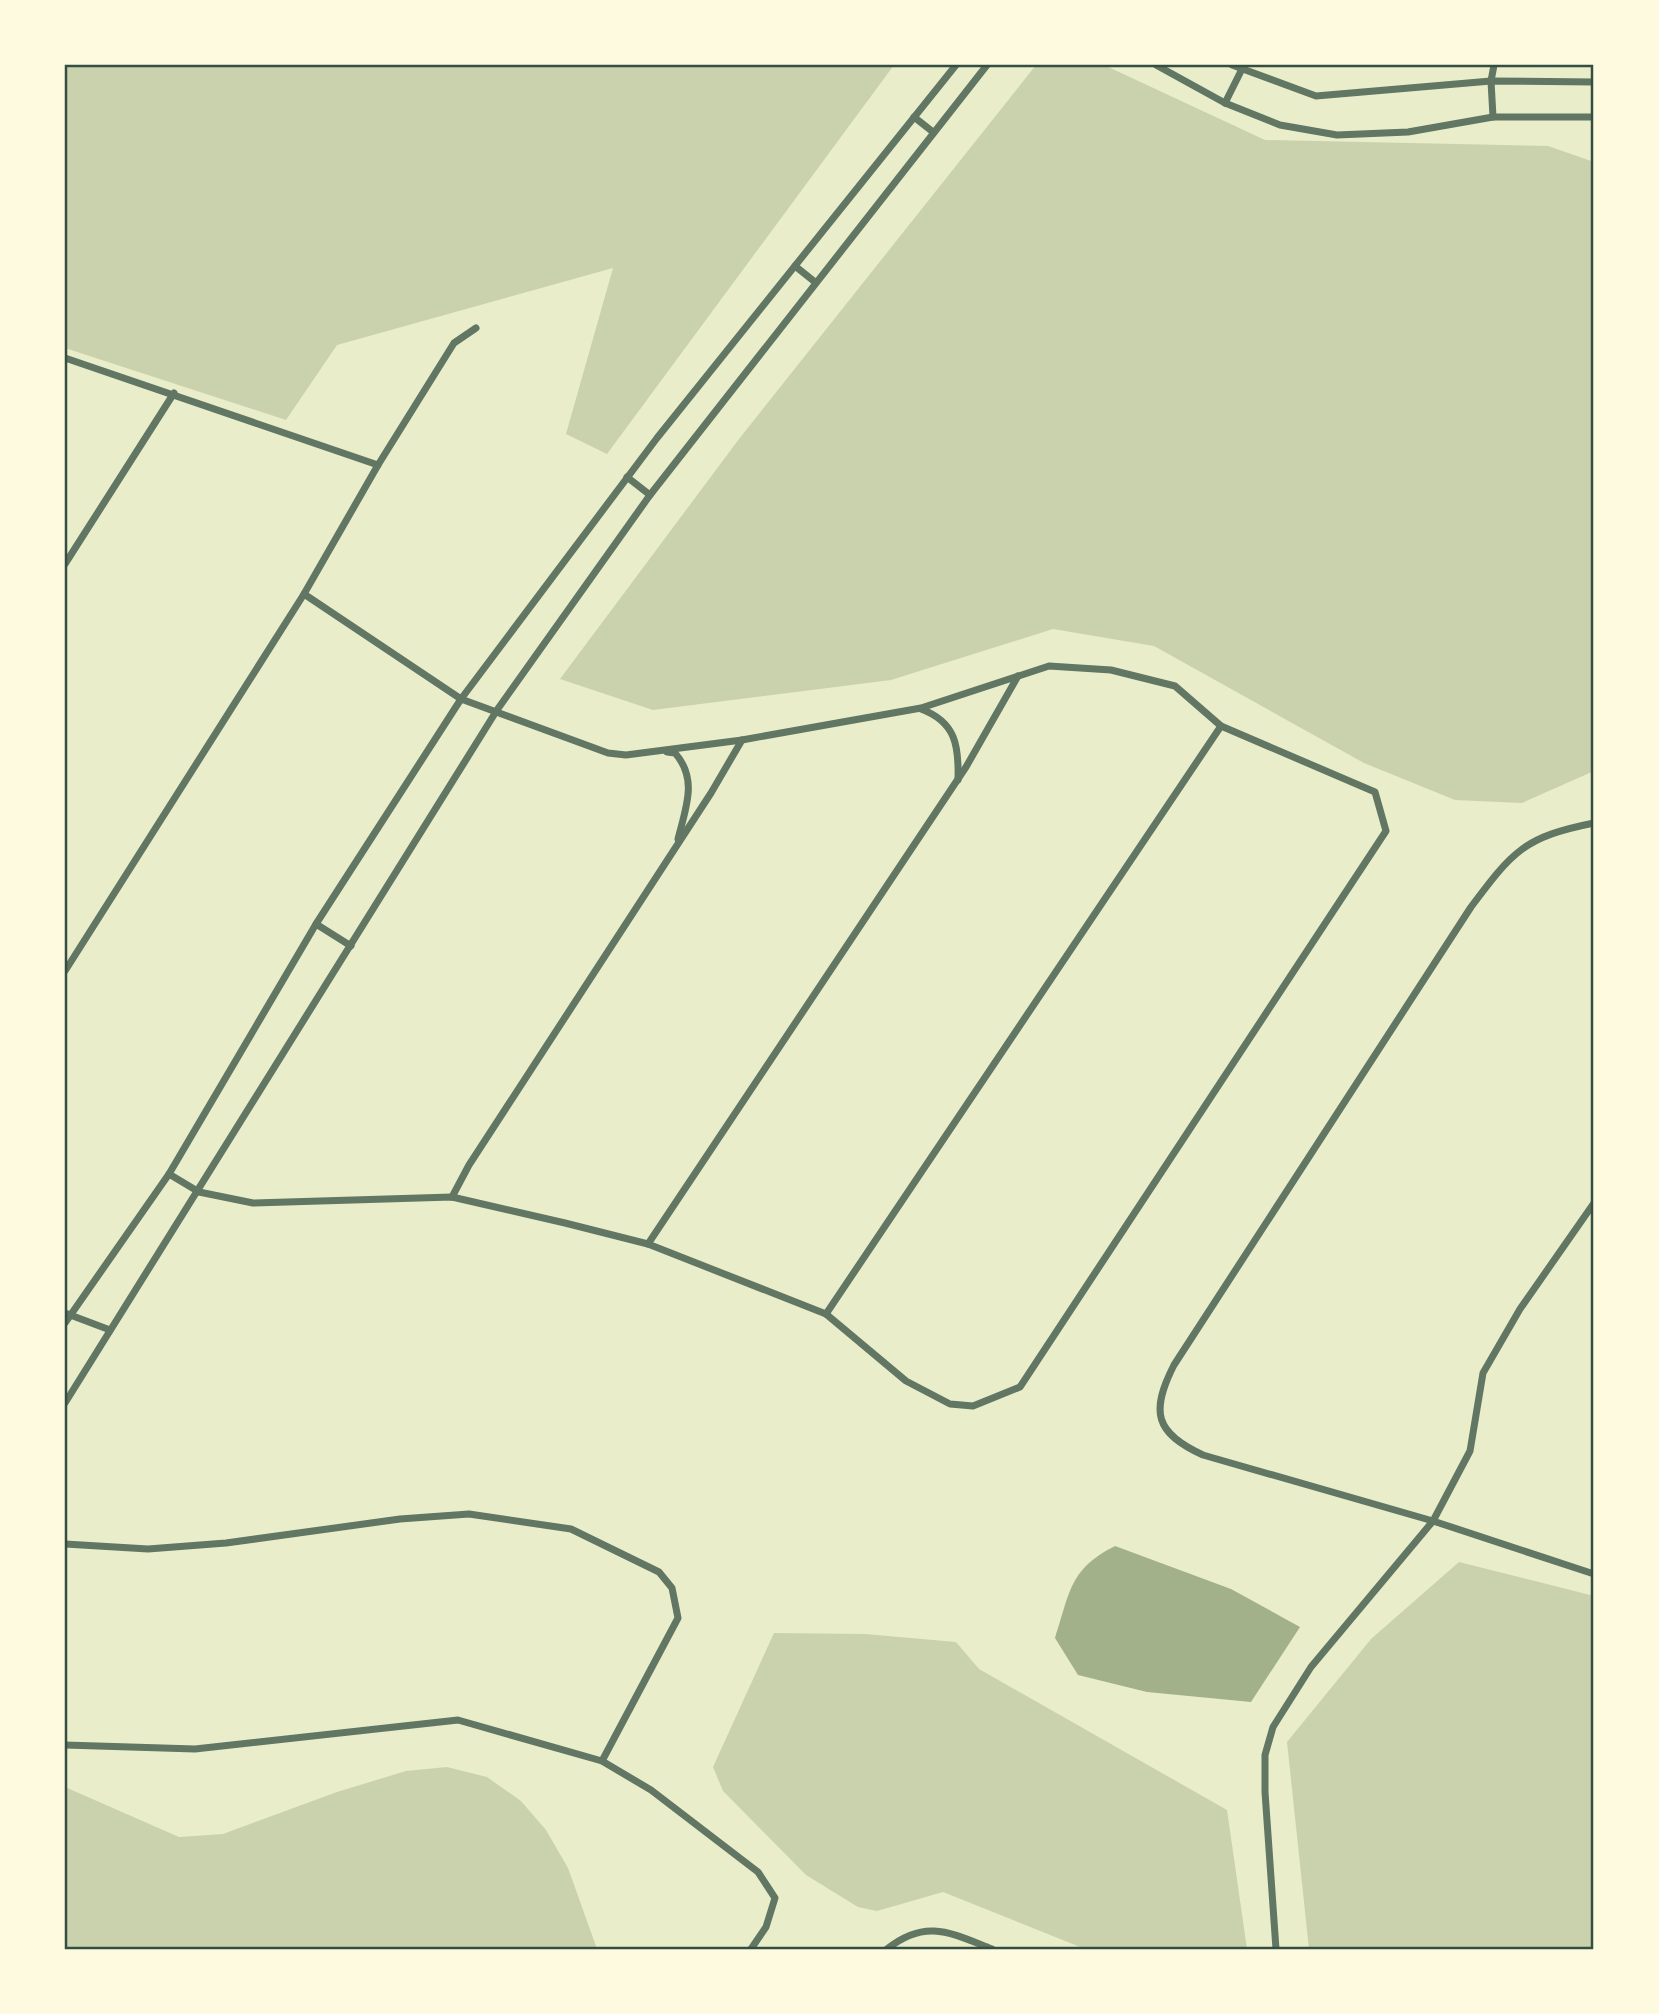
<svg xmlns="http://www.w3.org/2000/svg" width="1659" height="2014" font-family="'Noto Serif',serif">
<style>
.green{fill:#cad2ad}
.water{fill:#a3b18a}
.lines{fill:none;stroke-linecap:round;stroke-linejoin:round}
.minor{stroke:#617663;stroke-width:7}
.neatline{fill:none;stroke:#344e41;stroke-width:2.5}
</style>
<rect width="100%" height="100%" fill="#e9edc9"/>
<g class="green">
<polygon points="65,65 894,65 607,454 566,434 613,268 337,345 286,420 65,348"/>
<polygon points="1036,65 1104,65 1265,140 1548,146 1594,162 1594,771 1522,803 1455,800 1364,763 1154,646 1053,629 891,680 653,710 560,679 739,439"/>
<polygon points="1459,1562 1594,1596 1594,1949 1309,1949 1287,1742 1371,1639"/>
<polygon points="774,1633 865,1634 956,1642 979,1669 1227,1810 1247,1949 1085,1949 943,1892 877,1911 858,1907 806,1875 723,1791 713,1767"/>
<polygon points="447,1767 487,1777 521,1801 546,1830 568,1868 597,1949 65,1949 65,1787 179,1837 223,1834 337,1792 406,1771"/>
</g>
<path class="water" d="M 1115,1546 L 1231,1589 L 1300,1627 L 1251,1702 L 1147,1692 L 1078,1675 L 1055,1638 C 1070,1593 1069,1569 1115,1546 Z"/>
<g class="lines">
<g class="minor">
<polyline points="1156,65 1225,103 1280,125 1337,135 1408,132 1493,117 1594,117"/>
<polyline points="1232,65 1316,96 1491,81 1594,82"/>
<polyline points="1225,103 1244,65"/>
<polyline points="914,117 933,132"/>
<polyline points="1493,117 1491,81 1494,65"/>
<polyline points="795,266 815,282"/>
<polyline points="65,358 378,465"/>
<polyline points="627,477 650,495"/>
<polyline points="65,564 174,393"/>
<path d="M 921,709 C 956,722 959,746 958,780"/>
<path d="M 667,752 L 675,753 C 698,779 686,807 678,839"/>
<path d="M 1594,823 C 1524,837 1513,851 1471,907 L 1174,1365 C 1150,1412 1155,1433 1203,1455 L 1433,1521 L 1594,1574"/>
<polyline points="316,924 351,946"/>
<polyline points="65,971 304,594 378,465 454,343 476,328"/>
<polyline points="169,1174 199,1192 253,1203 452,1197 565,1223 648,1244 826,1314 906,1381 950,1404 973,1406 1020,1387 1386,831 1375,792 1221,726 1175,686 1111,670 1049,666 921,708 742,740 626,755 608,753 461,699 304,594"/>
<polyline points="452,1197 469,1165 711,793 742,740"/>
<polyline points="648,1244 966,767 1018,676"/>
<polyline points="65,1313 110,1330"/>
<polyline points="826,1314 1221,726"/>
<polyline points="65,1323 169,1174 316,924 461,699 657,438 956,65"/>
<polyline points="65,1403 497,710 650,495 987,65"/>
<polyline points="65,1544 148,1549 226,1543 400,1519 469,1514 571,1529 659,1572 672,1588 678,1618 602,1761"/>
<polyline points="65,1745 195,1749 458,1720 602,1761 651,1790 758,1872 775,1898 766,1927 751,1949"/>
<path d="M 887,1949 C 926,1918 951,1933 992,1949"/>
<polyline points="1276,1949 1265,1792 1265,1755 1273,1727 1311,1667 1433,1521 1470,1451 1483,1373 1520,1309 1594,1203"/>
</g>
</g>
<rect width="1659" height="2014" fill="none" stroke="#fefae0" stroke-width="133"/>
<rect x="66" y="66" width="1526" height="1882" class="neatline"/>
</svg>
